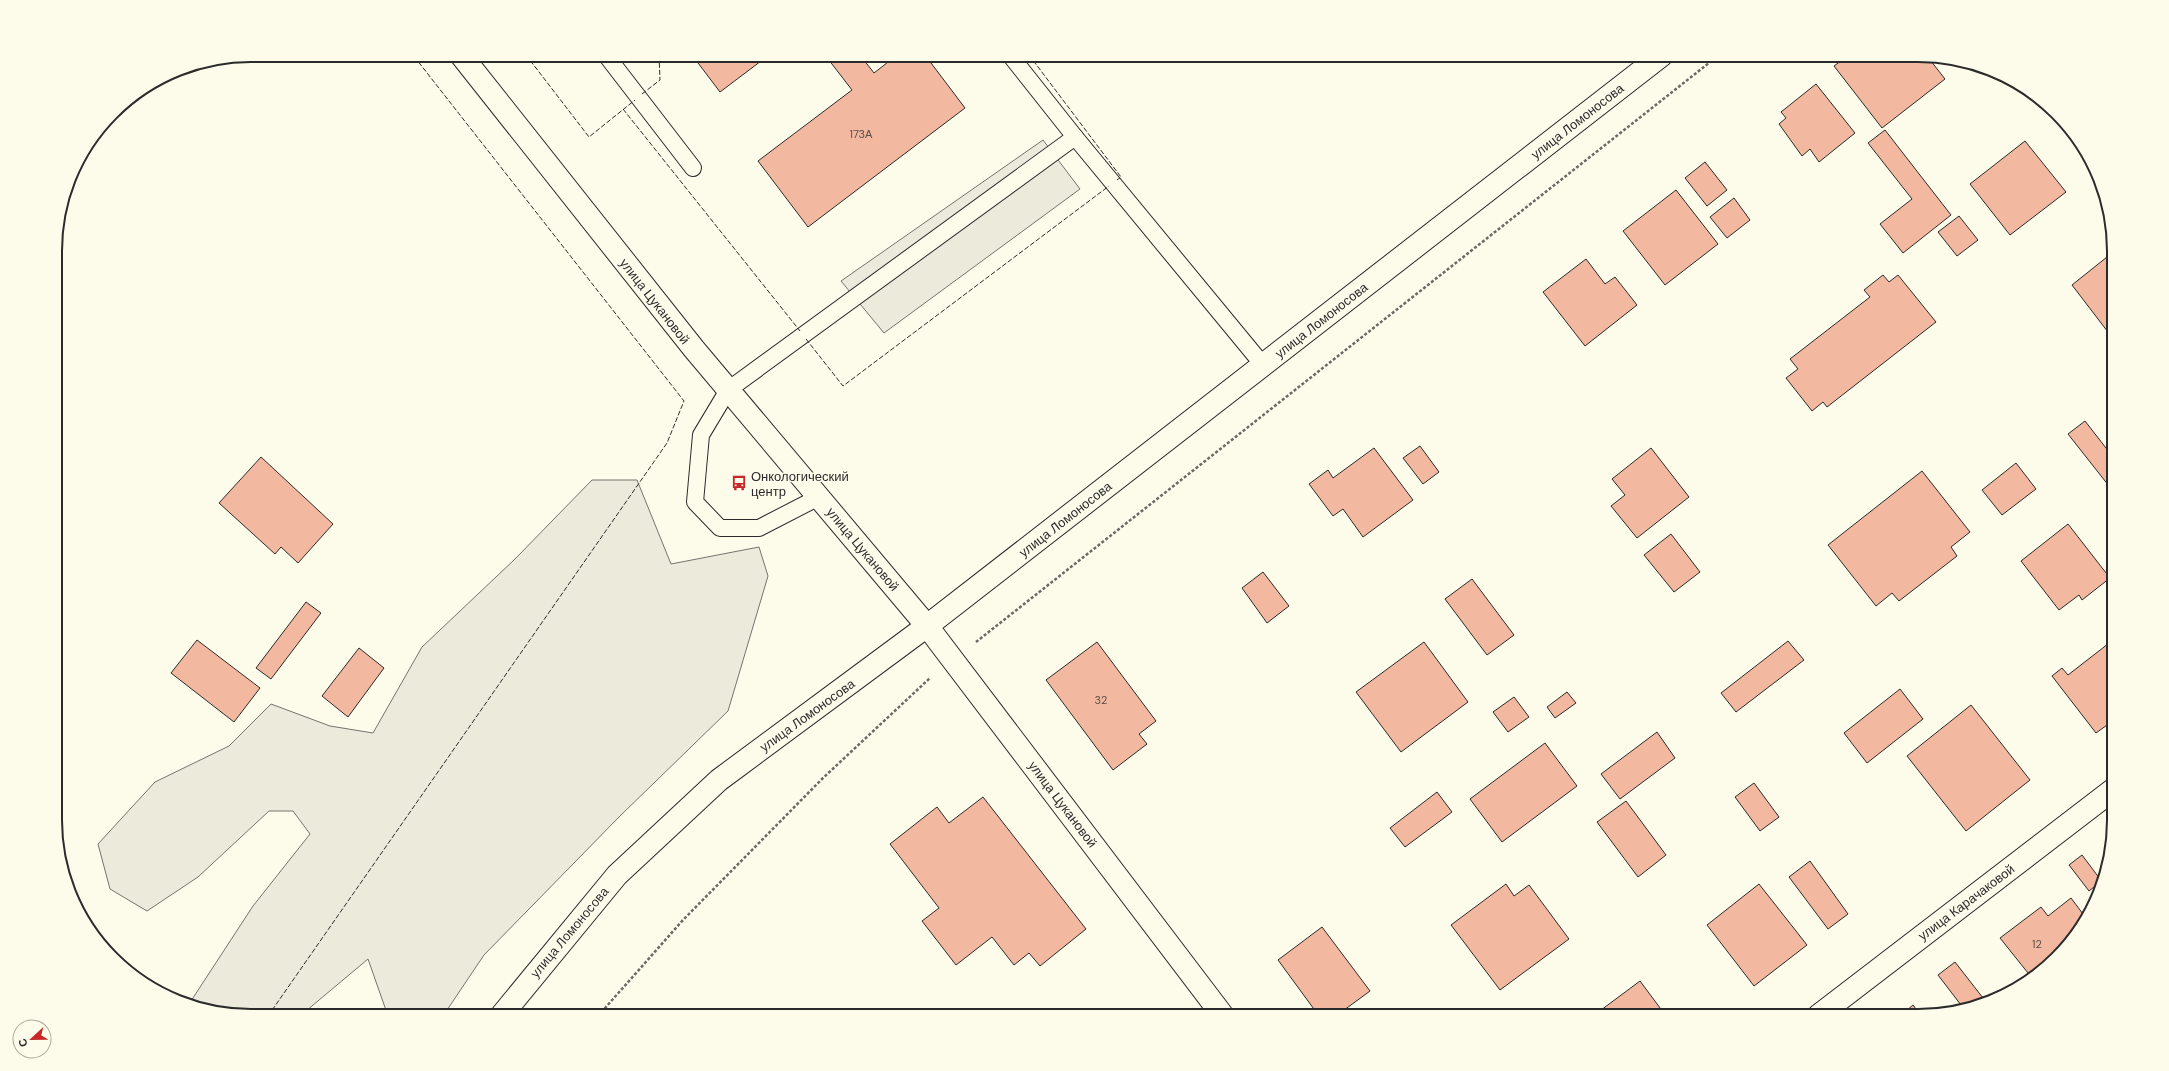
<svg xmlns="http://www.w3.org/2000/svg" width="2169" height="1071" font-family="'DM Sans',sans-serif">
<style>
.green{fill:#ecebdb;stroke:#74746e}
.parking{fill:#eceadb;stroke:#74746e}
.building{fill:#f2b8a0;stroke:#2b2b2b}
.lines{fill:none;stroke-linecap:round;stroke-linejoin:round}
.lane-casing{stroke:#2b2b2b;stroke-width:18}
.street-casing{stroke:#2b2b2b;stroke-width:24}
.secondary-casing{stroke:#2b2b2b;stroke-width:24}
.path{stroke:#6a6964;stroke-width:2.5;stroke-dasharray:3 2;stroke-linecap:butt}
.lane{stroke:#fdfbea;stroke-width:16}
.street{stroke:#fdfbea;stroke-width:22}
.secondary{stroke:#fdfbea;stroke-width:22}
.fence{stroke:#2b2b2b;stroke-width:1;stroke-dasharray:5 2;stroke-linecap:butt}
.labels{text-anchor:middle;stroke-width:3;stroke-linejoin:round;paint-order:stroke}
.number-label{font-size:11px;fill:#5d4e48}
.street-label{font-size:13px;fill:#2b2b2b;stroke:#fdfbea}
.poi-label{font-size:13px;fill:#2b2b2b;stroke:#fdfbea;text-anchor:start}
.rim{fill:none;stroke:#2b2b2b;stroke-width:2}
</style>
<rect width="100%" height="100%" fill="#fdfbea"/>
<polygon class="green" points="592,480 637,480 671,564 759,547 768,576 728,711 619,817 484,955 443,1016 388,1016 368,959 300,1016 251,1016 213,1012 189,1004 253,906 310,834 293,811 269,811 198,877 147,911 110,889 98,844 155,782 229,746 271,704 330,726 373,733 422,647 515,559"/>
<polygon class="parking" points="1043,140 1080,189 884,333 841,281"/>
<g class="building">
<polygon points="692,55 769,55 720,92"/>
<polygon points="825,55 860,55 874,73 897,55 925,55 965,108 808,227 758,161 852,90"/>
<polygon points="1849,55 1927,56 1945,79 1882,128 1834,66"/>
<polygon points="1816,84 1855,133 1819,162 1810,149 1802,156 1779,124 1786,118 1781,112"/>
<polygon points="1885,130 1951,215 1903,253 1880,224 1912,199 1868,143"/>
<polygon points="2025,141 2066,192 2010,235 1970,184"/>
<polygon points="1705,162 1727,190 1707,206 1685,178"/>
<polygon points="1676,190 1718,244 1665,285 1623,231"/>
<polygon points="1734,198 1750,220 1727,238 1710,217"/>
<polygon points="1959,216 1978,240 1957,256 1938,232"/>
<polygon points="2112,253 2113,335 2111,336 2072,285"/>
<polygon points="1586,259 1605,284 1615,277 1637,305 1585,346 1543,292"/>
<polygon points="1883,275 1889,282 1898,275 1936,322 1827,407 1823,402 1812,411 1786,378 1798,369 1790,359 1870,297 1864,290"/>
<polygon points="2085,421 2113,457 2113,483 2109,486 2068,434"/>
<polygon points="1420,446 1439,472 1423,484 1403,458"/>
<polygon points="1374,448 1413,500 1363,537 1343,509 1333,516 1309,484 1328,470 1333,478"/>
<polygon points="1651,448 1689,497 1637,538 1611,506 1625,495 1612,479"/>
<polygon points="261,457 333,524 298,563 281,547 275,554 219,503"/>
<polygon points="2016,463 2036,489 2002,515 1982,490"/>
<polygon points="1922,471 1970,532 1951,547 1957,556 1899,601 1892,593 1876,606 1828,545"/>
<polygon points="2068,524 2110,578 2082,600 2079,595 2059,610 2021,561"/>
<polygon points="1671,534 1700,572 1674,592 1644,555"/>
<polygon points="1263,572 1289,606 1267,623 1242,588"/>
<polygon points="1472,579 1514,635 1487,655 1445,599"/>
<polygon points="306,602 321,613 271,679 256,668"/>
<polygon points="197,640 260,688 234,722 171,673"/>
<polygon points="2113,640 2114,720 2096,733 2052,676 2062,668 2068,675"/>
<polygon points="1788,641 1804,660 1736,712 1721,693"/>
<polygon points="1097,642 1156,721 1139,734 1147,744 1113,770 1046,680"/>
<polygon points="1424,642 1468,702 1401,752 1356,692"/>
<polygon points="359,648 384,668 348,717 322,696"/>
<polygon points="1900,689 1923,719 1867,763 1844,733"/>
<polygon points="1567,692 1576,703 1555,718 1547,707"/>
<polygon points="1514,697 1529,717 1508,732 1493,712"/>
<polygon points="1971,705 2030,780 1966,831 1907,756"/>
<polygon points="1657,732 1675,758 1620,799 1601,774"/>
<polygon points="1545,743 1577,786 1502,842 1470,799"/>
<polygon points="1754,783 1779,817 1760,831 1735,797"/>
<polygon points="1437,792 1452,812 1405,847 1390,828"/>
<polygon points="983,797 1086,929 1040,966 1029,953 1014,965 992,937 956,965 922,921 939,908 890,844 937,807 949,823"/>
<polygon points="1626,801 1666,855 1638,877 1597,822"/>
<polygon points="2082,855 2100,879 2099,883 2089,891 2069,865"/>
<polygon points="1810,861 1848,914 1828,929 1789,877"/>
<polygon points="1506,884 1514,896 1529,885 1569,939 1500,990 1451,925"/>
<polygon points="1759,884 1807,945 1754,986 1707,925"/>
<polygon points="2071,898 2086,918 2065,949 2032,978 2000,938 2041,907 2048,916"/>
<polygon points="1322,927 1370,991 1336,1016 1319,1016 1278,960"/>
<polygon points="1955,962 1983,998 1970,1008 1964,1009 1938,975"/>
<polygon points="1640,981 1666,1016 1593,1016"/>
<polygon points="1913,1005 1921,1016 1900,1016"/>
</g>
<g class="lines">
<defs>
<g id="lane">
<polyline points="606,55 693,168"/>
<polyline points="1010,55 1075,137 1263,365"/>
<polyline points="819,497 759,528 720,528 695,502 701,435 728,390 1075,137"/>
</g>
<g id="street">
<polyline points="461,55 694,349 927,626 1223,1016"/>
<polyline points="1818,1016 2114,789"/>
</g>
<polyline id="secondary" points="501,1016 617,875 719,780 927,626 1662,55"/>
</defs>
<use href="#lane" class="lane-casing"/>
<use href="#street" class="street-casing"/>
<use href="#secondary" class="secondary-casing"/>
<g class="path">
<polyline points="976,642 1719,55"/>
<polyline points="598,1016 683,920 823,778 930,678"/>
</g>
<use href="#lane" class="lane"/>
<use href="#street" class="street"/>
<use href="#secondary" class="secondary"/>
<g class="fence">
<polyline points="526,55 589,137 635,100"/>
<polyline points="1029,55 1121,177 1117,180"/>
<polyline points="642,94 660,80 659,55"/>
<polyline points="623,109 800,331"/>
<polyline points="806,339 843,386 1109,186"/>
<polyline points="268,1016 667,443 684,401 413,55"/>
</g>
</g>
<defs>
<symbol id="bus-bare" viewBox="-9 -9 18 18"><path d="M-5-6H5V4H4V6H2V4H-2V6H-4V4H-5ZM-3.5-4V0h7V-4ZM-3.5 1.2v1.5H-2V1.2ZM2 1.2v1.5H3.5V1.2Z" fill="#c62828" stroke="#fdfbea" stroke-width="2.5" paint-order="stroke"/></symbol>
</defs>
<g fill-rule="evenodd">
<use href="#bus-bare" x="728" y="472" width="22" height="22"/>
</g>
<g class="labels">
<g class="number-label">
<text x="861" y="138">173А</text>
<text x="1101" y="704">32</text>
<text x="2037" y="948">12</text>
</g>
<g class="street-label">
<text transform="translate(1577 121) rotate(-38)" y="5">улица Ломоносова</text>
<text transform="translate(655 301) rotate(52)" y="5">улица Цукановой</text>
<text transform="translate(1321 320) rotate(-38)" y="5">улица Ломоносова</text>
<text transform="translate(1065 519) rotate(-38)" y="5">улица Ломоносова</text>
<text transform="translate(863 549) rotate(50)" y="5">улица Цукановой</text>
<text transform="translate(807 715) rotate(-36)" y="5">улица Ломоносова</text>
<text transform="translate(1063 804) rotate(53)" y="5">улица Цукановой</text>
<text transform="translate(1966 902) rotate(-37)" y="5">улица Карачаковой</text>
<text transform="translate(569 932) rotate(-50)" y="5">улица Ломоносова</text>
</g>
<g class="poi-label">
<text x="751" y="481">Онкологический<tspan x="751" dy="15">центр</tspan></text>
</g>
</g>
<path d="M0 0H2169V1071H0ZM251 62H1918A189 189 0 0 1 2107 251V820A189 189 0 0 1 1918 1009H251A189 189 0 0 1 62 820V251A189 189 0 0 1 251 62Z" fill="#fdfbea" fill-rule="evenodd"/>
<path class="rim" d="M251 62H1918A189 189 0 0 1 2107 251V820A189 189 0 0 1 1918 1009H251A189 189 0 0 1 62 820V251A189 189 0 0 1 251 62Z"/>
<g transform="translate(32 1039) rotate(248)"><circle r="19" fill="#fdfbea" stroke="#a9a89e"/>
<path d="M0-3L7 15L0 10L-7 15Z" fill="#c62828"/>
<text y="-6" font-size="11" font-weight="bold" text-anchor="middle" fill="#2b2b2b">С</text>
</g>
</svg>
